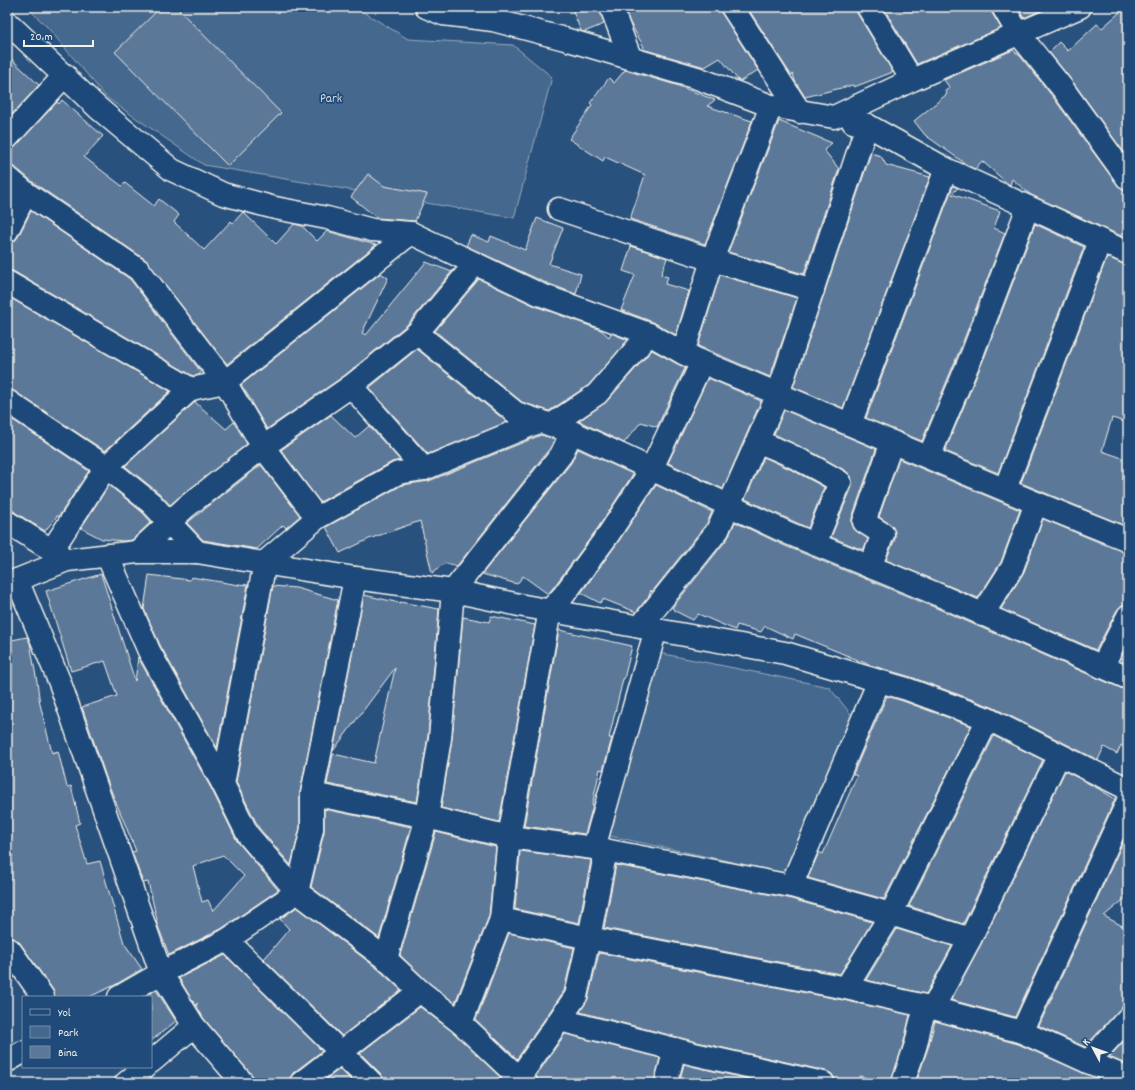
<svg xmlns="http://www.w3.org/2000/svg" width="1135" height="1090" font-family="Dekko,sans-serif">
<style>
.green{fill:#45688e;stroke:#9cacbb}
.building{fill:#5b7899;stroke:#f4f1e8;fill-rule:evenodd}
.lines{fill:none;stroke-linecap:round;stroke-linejoin:round}
.street-casing{stroke:#f4f1e8;stroke-width:25}
.street{stroke:#1f4a7a;stroke-width:22}
.labels{text-anchor:middle;stroke-width:3.5;stroke-linejoin:round;paint-order:stroke}
.park-label{font-size:13px;fill:#dadcda;stroke:#1f4a7a}
</style>
<rect width="100%" height="100%" fill="#28517e"/>
<filter id="ink" filterUnits="userSpaceOnUse"><feTurbulence type="fractalNoise" baseFrequency=".025" numOctaves="2"/><feDisplacementMap in="SourceGraphic" scale="8" xChannelSelector="R" yChannelSelector="G"/><feConvolveMatrix kernelMatrix="1 2 1 2 8 2 1 2 1" color-interpolation-filters="sRGB"/></filter>
<g filter="url(#ink)">
<g class="green">
<polygon points="27,7 355,7 408,39 513,45 552,77 514,218 204,165 107,98 48,28"/>
<polygon points="654,652 829,687 854,718 784,873 605,835"/>
</g>
<g class="building">
<polygon points="161,7 176,7 281,113 228,166 115,52"/>
<polygon points="571,7 599,7 604,24 584,32 581,31"/>
<polygon points="624,7 720,7 722,14 758,70 741,81 738,80 720,58 705,67 642,49 644,47 630,23"/>
<polygon points="747,7 856,7 857,13 893,72 854,87 853,85 805,97 795,81 793,74 791,75"/>
<polygon points="883,7 991,7 992,13 1001,28 917,64"/>
<polygon points="1017,7 1048,7 1024,18"/>
<polygon points="1126,7 1128,7 1128,158 1073,82 1049,52 1059,42 1068,51 1097,24 1102,28"/>
<polygon points="1013,50 1020,56 1053,97 1118,186 1123,190 1128,191 1128,215 1122,222 1128,227 1128,239 1031,195 1012,179 1010,185 1007,183 982,161 975,169 970,167 925,135 914,121 947,94 945,91 950,88 944,80"/>
<polygon points="7,55 39,85 7,120"/>
<polygon points="625,70 676,85 715,100 707,106 752,121 705,244 630,219 645,175 605,157 603,161 569,139 592,105 590,103 609,78 614,83"/>
<polygon points="62,100 103,136 84,157 122,186 125,183 154,206 159,199 179,215 174,222 204,250 231,221 233,223 243,212 276,244 294,224 302,226 317,241 327,231 376,245 227,364 146,260 34,183 15,167 7,165 7,150 11,150 16,146 57,102 59,104"/>
<polygon points="779,121 832,143 824,150 839,169 804,274 728,252"/>
<polygon points="871,153 881,156 886,165 930,177 843,408 793,387"/>
<polygon points="368,174 384,186 427,194 415,221 377,218 351,197"/>
<polygon points="953,186 958,188 952,194 1000,211 994,228 1005,233 961,347 922,441 866,418"/>
<polygon points="31,211 130,279 201,372 199,375 193,376 13,271 7,270 7,243 14,242 18,237"/>
<polygon points="537,218 563,228 549,264 581,274 576,294 544,282 466,246 471,235 489,242 491,236 525,250"/>
<polygon points="1035,224 1084,247 998,473 945,451 985,356"/>
<polygon points="631,246 667,258 661,275 668,277 665,284 689,291 676,335 653,322 621,310 635,275 623,271"/>
<polygon points="1107,257 1123,264 1128,265 1128,423 1112,418 1102,451 1128,460 1128,527 1021,483"/>
<polygon points="426,262 452,272 454,269 408,324 344,376 267,429 252,404 253,403 241,385 381,273 388,278 362,333 366,335"/>
<polygon points="720,275 797,298 770,377 698,346"/>
<polygon points="479,279 535,306 601,330 609,337 611,333 628,340 589,385 549,411 522,402 435,331"/>
<polygon points="7,296 170,391 105,451 14,391 7,389"/>
<polygon points="417,349 507,422 428,454 369,388"/>
<polygon points="652,350 685,368 657,427 641,422 624,443 579,421 606,402"/>
<polygon points="708,378 761,401 723,489 668,463"/>
<polygon points="195,402 226,429 234,422 247,444 170,505 159,493 125,466"/>
<polygon points="784,410 876,449 852,518 852,524 854,529 868,539 863,550 831,537 852,487 852,481 851,476 846,471 816,454 774,434"/>
<polygon points="331,415 355,438 369,426 400,460 392,462 320,502 281,450"/>
<polygon points="7,416 89,471 59,516 57,516 45,531 16,513 7,505"/>
<polygon points="541,435 555,439 550,448 457,566 445,563 432,573 420,521 369,539 340,553 326,527 402,485 429,481"/>
<polygon points="578,449 633,474 598,528 553,588 548,594 523,576 517,584 482,574 571,463"/>
<polygon points="764,457 794,471 824,487 808,528 745,499"/>
<polygon points="899,459 1020,510 1001,562 978,598 886,560 895,539 895,533 893,527 890,524 879,517"/>
<polygon points="261,465 300,516 286,528 283,525 257,549 203,540 187,523"/>
<polygon points="109,485 142,512 151,522 132,540 124,541 102,539 81,528"/>
<polygon points="656,485 712,512 707,523 652,592 651,590 649,596 636,612 603,599 600,603 581,593 618,542"/>
<polygon points="1043,519 1123,552 1128,552 1128,602 1127,604 1121,606 1117,610 1096,650 1001,609 1024,572"/>
<polygon points="735,522 783,545 934,607 1097,678 1123,689 1128,690 1128,749 1121,745 1117,754 1104,747 1098,760 992,707 911,677 870,665 795,634 793,639 765,626 761,632 737,625 735,630 698,614 693,620 677,612 672,608 728,538"/>
<path d="M 101,574 L 135,681 L 138,657 L 212,790 L 237,841 L 278,890 L 221,929 L 169,955 L 156,921 L 157,920 L 148,882 L 143,883 L 132,852 L 136,851 L 108,783 L 82,707 L 117,696 L 105,661 L 71,671 L 46,591 ZM 223,855 L 244,876 L 213,911 L 208,900 L 202,902 L 193,866 Z"/>
<polygon points="149,575 190,580 191,577 239,585 238,584 248,585 217,748 160,645 144,609"/>
<polygon points="273,586 296,588 338,600 300,792 300,828 291,865 259,828 236,782"/>
<polygon points="364,595 400,603 400,602 439,609 428,736 417,802 327,784 333,754 374,763 395,668 333,751"/>
<polygon points="491,616 535,625 499,822 441,808 452,739 463,617 489,622"/>
<polygon points="559,630 632,646 624,679 623,679 609,738 612,738 603,770 600,769 592,805 593,805 585,834 524,826"/>
<polygon points="27,637 30,643 37,682 40,704 52,753 58,751 67,787 71,786 80,823 75,825 87,864 100,861 124,943 142,969 115,985 89,997 55,997 53,990 20,943 14,938 10,938 7,928 7,641"/>
<polygon points="1128,644 1128,664 1119,661"/>
<polygon points="887,696 903,701 971,726 884,899 808,878 819,852 823,854 857,776 853,774"/>
<polygon points="994,736 1043,760 963,924 909,906"/>
<polygon points="1065,771 1099,789 1115,799 1015,1017 951,1000 981,944"/>
<polygon points="324,809 411,827 379,938 311,887 324,832"/>
<polygon points="1128,831 1128,896 1104,916 1128,929 1128,1006 1124,1006 1119,1010 1085,1047 1039,1026"/>
<polygon points="436,832 496,847 489,916 455,1003 428,982 400,955"/>
<polygon points="520,851 591,860 579,923 515,909"/>
<polygon points="616,865 788,898 872,922 840,974 604,928"/>
<polygon points="297,907 378,969 401,990 342,1036 264,959 289,929 280,919"/>
<polygon points="897,929 952,946 926,994 866,980"/>
<polygon points="509,933 574,948 564,991 517,1059 476,1020"/>
<polygon points="599,953 843,1000 910,1015 904,1041 891,1083 885,1083 860,1076 859,1083 835,1083 835,1079 832,1074 826,1071 697,1042 580,1012 588,999"/>
<polygon points="225,955 322,1051 293,1073 290,1078 289,1083 255,1083 252,1075 204,1019 196,1005 198,1003 195,1005 179,978"/>
<polygon points="156,990 176,1021 151,1041 151,993"/>
<polygon points="420,1007 453,1032 500,1077 494,1083 384,1083 384,1079 381,1074 360,1053"/>
<polygon points="935,1021 1018,1044 1107,1083 916,1083 928,1048"/>
<polygon points="565,1034 660,1058 654,1083 542,1083 538,1082 536,1076"/>
<polygon points="1128,1037 1128,1065 1109,1057"/>
<polygon points="684,1064 691,1066 766,1083 679,1083"/>
<polygon points="340,1069 354,1083 321,1083"/>
</g>
<g class="lines">
<defs>
<g id="street">
<polyline points="426,7 443,14 493,20 565,39 697,78 771,106 834,117 912,80 1080,7"/>
<polyline points="611,7 630,57"/>
<polyline points="732,7 800,112"/>
<polyline points="868,7 912,80"/>
<polyline points="1003,7 1018,33 1063,89 1128,179"/>
<polyline points="7,22 98,108 172,170 223,194 275,208 327,218 372,230 411,233 539,294 649,334 683,353 702,362 778,394 718,530 640,627"/>
<polyline points="853,122 867,125 946,169 1128,253"/>
<polyline points="867,125 778,394 1036,503 1128,540"/>
<polyline points="7,138 65,75"/>
<polyline points="7,177 26,193 139,270 225,382 263,447 317,518"/>
<polyline points="559,209 712,260 771,106"/>
<polyline points="7,231 26,193"/>
<polyline points="7,282 191,389 106,467 52,550"/>
<polyline points="417,333 516,413 572,432 788,533 939,595 1128,678"/>
<polyline points="683,353 712,260 813,290"/>
<polyline points="351,386 424,469"/>
<polyline points="191,389 225,382 411,233"/>
<polyline points="7,401 106,467 151,503 197,552"/>
<polyline points="850,424 946,169"/>
<polyline points="551,425 597,394 649,334"/>
<path d="M 758,442 C 787,452 813,466 840,482 L 815,544"/>
<polyline points="929,457 973,352 1028,207"/>
<polyline points="1005,489 1100,241"/>
<polyline points="7,522 64,558"/>
<polyline points="137,552 186,507 263,447 351,386 417,333 475,264"/>
<polyline points="107,555 149,651 223,784 248,835 297,892 386,959 420,991 461,1023 501,919 509,837 550,610 563,596 608,535 651,470 702,362"/>
<polyline points="870,567 883,534 864,522 892,442"/>
<polyline points="17,580 60,683 161,973 194,1026 243,1083"/>
<polyline points="7,588 17,580 67,560 137,552 197,552 355,578 453,591 524,606 785,653 879,681 907,689 988,719 1128,789"/>
<polyline points="982,615 1012,568 1036,503"/>
<polyline points="1102,667 1128,616"/>
<polyline points="223,784 265,562 317,518 398,473 424,469 541,421"/>
<polyline points="312,794 427,817 509,837 594,848 791,886 891,914 970,939"/>
<polyline points="594,848 656,629"/>
<polyline points="791,886 879,681"/>
<polyline points="501,919 589,938 846,988 929,1007 1022,1032 1088,1062 1128,1078"/>
<polyline points="227,940 372,1083"/>
<polyline points="7,951 10,950 43,997"/>
<polyline points="386,959 427,817 440,738 453,591 561,455 572,432"/>
<polyline points="846,988 891,914 988,719"/>
<polyline points="119,997 161,973 227,940 297,892 312,829 312,794 355,578"/>
<polyline points="560,1020 694,1054 823,1083"/>
<polyline points="461,1023 519,1078 526,1083"/>
<polyline points="1022,1032 1128,801"/>
<polyline points="7,1061 23,1052"/>
<polyline points="151,1062 194,1026"/>
<polyline points="1088,1062 1128,1018"/>
<polyline points="126,1083 145,1067"/>
<polyline points="301,1083 420,991"/>
<polyline points="512,1083 519,1078 576,996 589,938 606,850"/>
<polyline points="666,1083 675,1049"/>
<path d="M 903,1083 C 907,1070 912,1057 916,1044 C 920,1030 919,1012 935,1004 L 970,939 L 1059,755"/>
</g>
</defs>
<use href="#street" class="street-casing"/>
<use href="#street" class="street"/>
</g>
</g>
<g class="labels">
<g class="park-label">
<text x="331" y="102">Park</text>
</g>
</g>
<rect width="1135" height="1090" fill="none" stroke="#1f4a7a" stroke-width="24"/>
<rect x="12" y="12" width="1111" height="1066" fill="none" stroke="#f4f1e8" stroke-width="1.5" filter="url(#ink)"/>
<rect x="22" y="996" width="130" height="72" fill="#1f4a7a" stroke="#748da6"/>
<rect x="30" y="1009" width="20" height="6" fill="#1f4a7a" stroke="#748da6"/>
<text x="58" y="1016" font-size="12" fill="#f4f1e8">Yol</text>
<rect x="30" y="1026" width="20" height="12" fill="#45688e" stroke="#748da6"/>
<text x="58" y="1036" font-size="12" fill="#f4f1e8">Park</text>
<rect x="30" y="1046" width="20" height="12" fill="#5b7899" stroke="#748da6"/>
<text x="58" y="1056" font-size="12" fill="#f4f1e8">Bina</text>
<g transform="translate(1093 1048) rotate(311)" stroke="#1f4a7a" stroke-width="3" paint-order="stroke">
<path d="M0-3L7 15L0 10L-7 15Z" fill="#f4f1e8"/>
<text y="-6" font-size="11" font-weight="bold" text-anchor="middle" fill="#f4f1e8">K</text>
</g>
<path d="M24 40v6h69v-6" fill="none" stroke="#f4f1e8" stroke-width="2"/>
<text x="30" y="40" font-size="12" fill="#f4f1e8" stroke="#1f4a7a" stroke-width="3" paint-order="stroke">20 m</text>
</svg>
